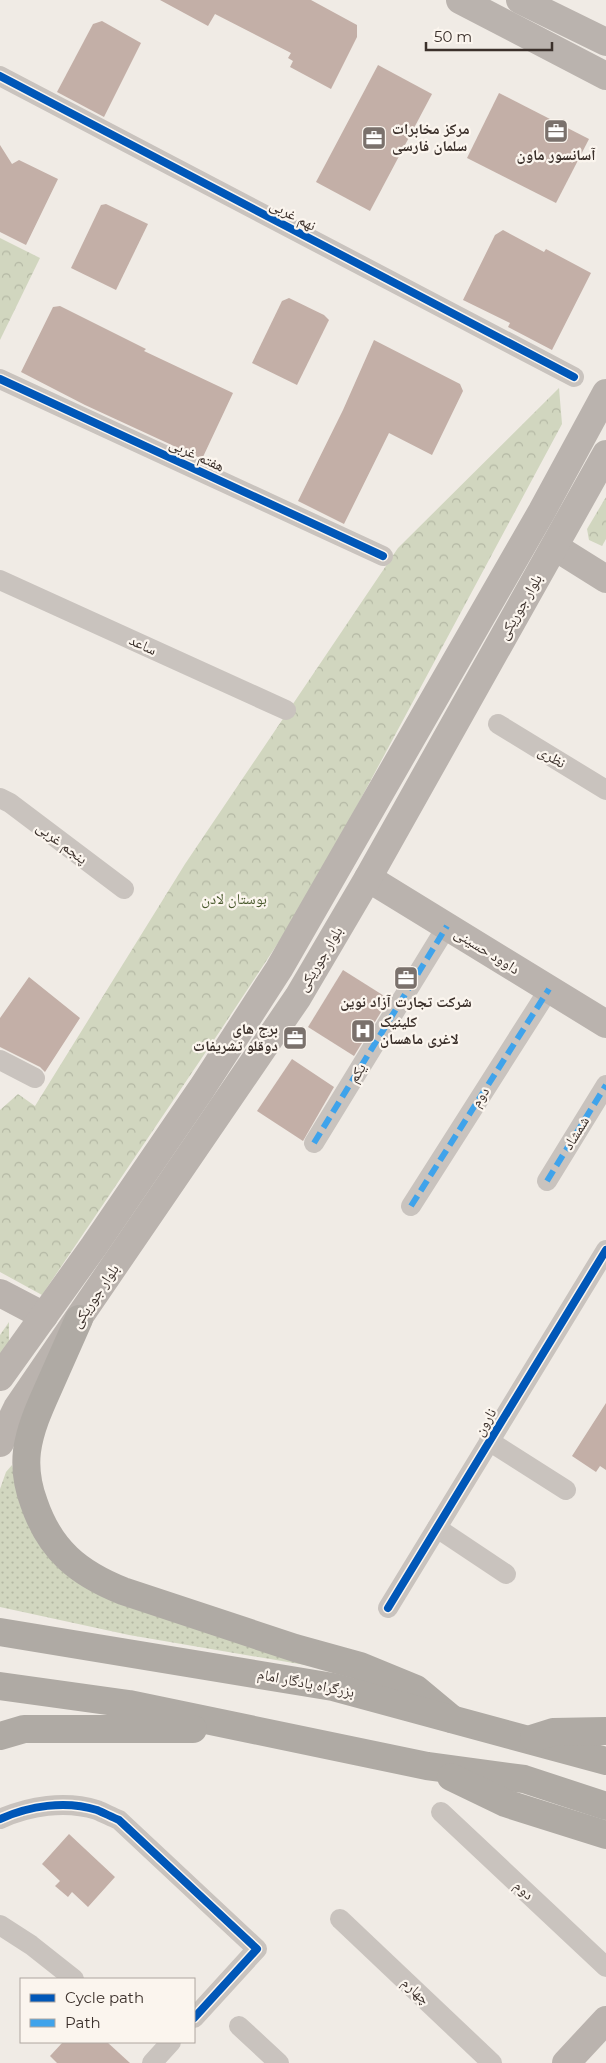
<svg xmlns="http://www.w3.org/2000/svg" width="606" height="2063" font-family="Montserrat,'Noto Naskh Arabic',sans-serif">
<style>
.grass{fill:url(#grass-dots)}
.park{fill:url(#park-crowns)}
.building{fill:#c3afa7}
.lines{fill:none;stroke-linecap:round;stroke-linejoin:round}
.street{stroke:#c9c3be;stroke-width:20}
.secondary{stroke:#bab3ae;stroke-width:28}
.highway{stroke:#afaaa4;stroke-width:28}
.quiet{stroke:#3fa3eb;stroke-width:6;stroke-dasharray:12 6;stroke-linecap:butt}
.cycleway-casing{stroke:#fbf5ee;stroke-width:11}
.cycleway{stroke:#0057b8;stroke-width:8}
.labels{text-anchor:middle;stroke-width:4.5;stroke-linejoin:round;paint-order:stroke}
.poi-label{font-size:15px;font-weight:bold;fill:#3b302b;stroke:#fbf5ee;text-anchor:start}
.street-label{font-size:15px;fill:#3b302b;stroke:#fbf5ee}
.park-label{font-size:15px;fill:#4a5a2e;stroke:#fbf5ee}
</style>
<defs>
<pattern id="grass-dots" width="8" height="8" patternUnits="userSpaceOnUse" patternTransform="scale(1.25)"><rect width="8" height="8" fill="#d1d6bf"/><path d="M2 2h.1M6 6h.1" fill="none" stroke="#b4b8a4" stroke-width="1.8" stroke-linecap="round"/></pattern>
<pattern id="park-crowns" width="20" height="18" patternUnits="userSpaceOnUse" patternTransform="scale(1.25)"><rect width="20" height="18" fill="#d1d6bf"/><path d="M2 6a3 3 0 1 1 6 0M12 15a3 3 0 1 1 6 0" fill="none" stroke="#b4b8a4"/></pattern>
</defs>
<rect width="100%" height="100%" fill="#f0ebe5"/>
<g class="grass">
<polygon points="9,1322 9,1344 0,1356 0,1335"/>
<polygon points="12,1465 24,1507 47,1547 352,1673 129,1635 0,1607 0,1489 6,1472"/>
</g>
<g class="park">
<polygon points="0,238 40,258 0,340"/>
<polygon points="559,388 562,424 307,899 222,1028 42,1295 0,1272 0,1110 18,1094 35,1106 185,864 398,548"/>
<polygon points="606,497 606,539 602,546 589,540 587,529"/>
</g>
<g class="building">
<polygon points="160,0 311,0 357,25 357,37 331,89 290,67 293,61 288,58 291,53 215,14 208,26"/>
<polygon points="102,21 141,43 104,117 57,92 93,24"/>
<polygon points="378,65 432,94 370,211 316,182"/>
<polygon points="499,93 589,139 556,203 467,158"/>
<polygon points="0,145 12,164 19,160 58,179 26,245 0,232"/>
<polygon points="106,204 148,224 116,290 71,268 101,205"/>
<polygon points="503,230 544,252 546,249 591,273 552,350 508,327 510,323 463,300 495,235"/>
<polygon points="289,298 324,315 329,320 297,385 252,363 282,301"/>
<polygon points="60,306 146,349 144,351 233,393 202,459 85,405 21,372 53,307"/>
<polygon points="374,340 460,384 463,391 432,455 389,433 344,524 298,501 343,410"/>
<polygon points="343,970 389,999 354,1056 308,1027"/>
<polygon points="29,977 80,1018 45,1072 40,1067 0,1047 0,1018"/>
<polygon points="292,1059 334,1087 303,1141 257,1111"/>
<polygon points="606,1403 606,1470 600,1466 596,1472 572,1456"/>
<polygon points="69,1834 115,1877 88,1907 72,1892 68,1897 55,1886 60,1881 42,1864"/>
<polygon points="63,2042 107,2042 130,2063 57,2063 50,2056"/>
</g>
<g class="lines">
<g class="street">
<polyline points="0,76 574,377"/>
<polyline points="0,379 383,556"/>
<polyline points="0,580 286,710"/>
<polyline points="498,724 606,790"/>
<polyline points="0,798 10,803 124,889"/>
<polyline points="0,1060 35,1078"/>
<polyline points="314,1143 447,926"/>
<polyline points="547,1181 606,1085"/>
<polyline points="411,1206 549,989"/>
<polyline points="489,1441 566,1490"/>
<polyline points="437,1528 506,1574"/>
<polyline points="388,1608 606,1250"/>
<polyline points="441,1812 606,1967"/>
<path d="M 0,1819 C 29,1806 65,1800 97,1810 C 104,1813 112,1817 119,1820 L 257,1949 L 194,2018"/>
<polyline points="340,1919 492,2063"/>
<polyline points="0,1925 31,1945 74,1979"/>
<polyline points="239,2026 279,2063"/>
<polyline points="152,2063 171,2042"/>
</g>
<g class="secondary">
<polyline points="460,0 606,76"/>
<polyline points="520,0 606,42"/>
<polyline points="555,547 606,579"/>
<polyline points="368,878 606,1024"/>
<polyline points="0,1293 44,1316"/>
<polyline points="0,1377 94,1246 202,1088 279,969 542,511 606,393"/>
<polyline points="0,1443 17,1408 298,997 368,878 606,454"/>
<polyline points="566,2063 606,2020"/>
</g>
<g class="highway">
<path d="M 79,1319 C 69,1342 58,1366 48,1389 C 39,1409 30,1429 27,1451 C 25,1468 28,1487 34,1503 C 50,1550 78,1573 123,1591 L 295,1648 L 360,1666 L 416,1689 L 452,1719"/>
<polyline points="0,1632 333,1687 606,1761"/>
<polyline points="0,1686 129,1704 427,1766 524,1779 606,1806"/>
<polyline points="0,1736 24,1729 193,1729"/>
<polyline points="534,1738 553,1732 606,1731"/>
<polyline points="451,1777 505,1803 606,1835"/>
</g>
<g class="quiet">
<polyline points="314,1143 447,926"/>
<polyline points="547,1181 606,1085"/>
<polyline points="411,1206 549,989"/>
</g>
<defs>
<g id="cycleway">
<polyline points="0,76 574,377"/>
<polyline points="0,379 383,556"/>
<polyline points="388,1608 606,1250"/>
<path d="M 0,1819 C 29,1806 65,1800 97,1810 C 104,1813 112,1817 119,1820 L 257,1949 L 194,2018"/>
</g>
</defs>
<use href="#cycleway" class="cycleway-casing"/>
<use href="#cycleway" class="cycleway"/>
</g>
<defs>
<symbol id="office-square" viewBox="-11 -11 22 22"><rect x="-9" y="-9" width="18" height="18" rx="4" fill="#7a716c" stroke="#fbf5ee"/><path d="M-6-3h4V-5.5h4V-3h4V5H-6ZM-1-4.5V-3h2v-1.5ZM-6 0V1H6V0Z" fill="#fff"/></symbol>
<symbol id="hospital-square" viewBox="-11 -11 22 22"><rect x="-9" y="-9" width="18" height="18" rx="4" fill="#7a716c" stroke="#fbf5ee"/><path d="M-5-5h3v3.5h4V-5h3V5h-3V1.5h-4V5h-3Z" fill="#fff"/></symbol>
</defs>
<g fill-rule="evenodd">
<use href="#office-square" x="542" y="117" width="28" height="28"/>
<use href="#office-square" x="360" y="124" width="28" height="28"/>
<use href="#office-square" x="392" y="964" width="28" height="28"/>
<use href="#hospital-square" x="349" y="1017" width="28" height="28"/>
<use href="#office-square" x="281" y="1024" width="28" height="28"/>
</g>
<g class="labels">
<g class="poi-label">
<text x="392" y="134">مرکز مخابرات<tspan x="392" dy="17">سلمان فارسی</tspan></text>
<text x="556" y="160" text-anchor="middle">آسانسور ماون</text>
<text x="406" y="1007" text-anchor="middle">شرکت تجارت آزاد نوین</text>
<text x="380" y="1027">کلینیک<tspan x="380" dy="17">لاغری ماهسان</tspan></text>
<text x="278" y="1034" text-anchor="end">برج های<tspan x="278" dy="17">دوقلو تشریفات</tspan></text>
</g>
<g class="street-label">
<text transform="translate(293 215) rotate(28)" y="5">نهم غربی</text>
<text transform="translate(197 455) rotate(25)" y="5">هفتم غربی</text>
<text transform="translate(520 607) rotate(-60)" y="5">بلوار جوریکی</text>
<text transform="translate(143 645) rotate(25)" y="5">ساعد</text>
<text transform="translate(552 757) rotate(31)" y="5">نظری</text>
<text transform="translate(62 843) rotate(37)" y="5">پنجم غربی</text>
<text transform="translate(487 951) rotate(32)" y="5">داوود حسینی</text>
<text transform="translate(320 959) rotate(-59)" y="5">بلوار جوریکی</text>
<text transform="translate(357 1073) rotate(-59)" y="5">یکم</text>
<text transform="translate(480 1097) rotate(-57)" y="5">دوم</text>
<text transform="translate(576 1133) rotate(-58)" y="5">شمشاد</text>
<text transform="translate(95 1296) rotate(-56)" y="5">بلوار جوریکی</text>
<text transform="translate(485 1422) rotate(-59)" y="5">نارون</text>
<text transform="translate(306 1683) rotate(11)" y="5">بزرگراه یادگار امام</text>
<text transform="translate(524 1890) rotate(43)" y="5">دوم</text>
<text transform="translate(416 1991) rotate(43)" y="5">چهارم</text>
</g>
<g class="park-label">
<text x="234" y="904">بوستان لادن</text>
</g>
</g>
<rect x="20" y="1978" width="175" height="65" fill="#fbf5ee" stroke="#aea6a0"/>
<rect x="30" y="1994" width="25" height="8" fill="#0057b8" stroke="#aea6a0"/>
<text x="65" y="2003" font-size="15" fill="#3b302b">Cycle path</text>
<rect x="30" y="2019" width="25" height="8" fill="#3fa3eb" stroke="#aea6a0"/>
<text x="65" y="2028" font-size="15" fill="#3b302b">Path</text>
<path d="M426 42v8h126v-8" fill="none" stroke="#3b302b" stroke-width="2.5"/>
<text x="434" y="42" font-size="15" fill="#3b302b" stroke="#fbf5ee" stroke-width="4" paint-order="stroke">50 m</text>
</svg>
